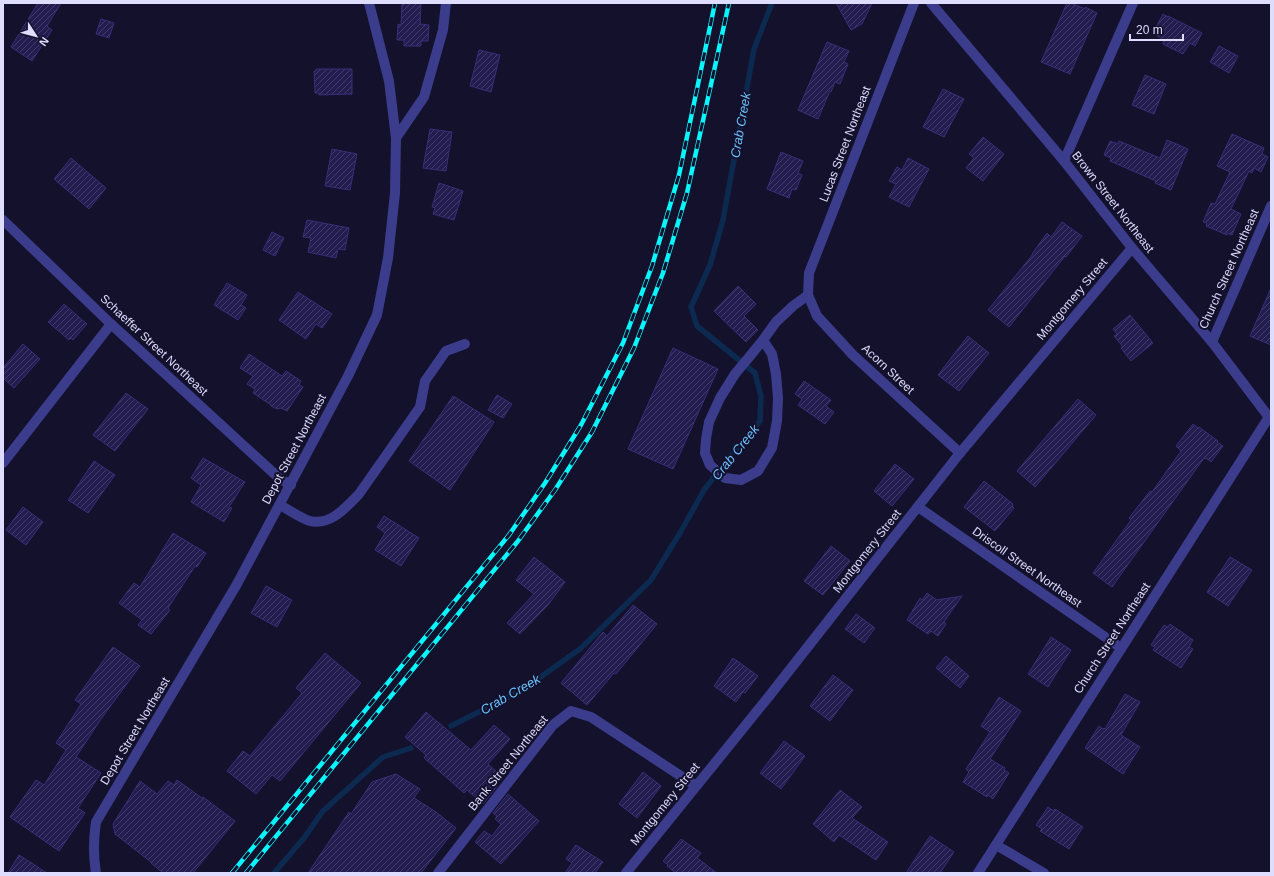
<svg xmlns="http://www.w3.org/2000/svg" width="1274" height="876" font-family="Helvetica,sans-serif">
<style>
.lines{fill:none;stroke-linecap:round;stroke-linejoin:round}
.stream{stroke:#0c2950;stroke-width:5.5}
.building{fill:url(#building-hatch);stroke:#382e7a}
.minor{stroke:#3b3d8c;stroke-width:10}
.rail-casing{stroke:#08f6ff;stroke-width:4.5}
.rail{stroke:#14112c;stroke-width:3;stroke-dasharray:9;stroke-linecap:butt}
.labels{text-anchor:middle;stroke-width:4;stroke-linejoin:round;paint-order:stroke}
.street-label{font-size:12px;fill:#dedcff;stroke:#14112c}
.water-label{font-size:13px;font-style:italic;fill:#6ac3ff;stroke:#14112c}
</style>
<defs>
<pattern id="building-hatch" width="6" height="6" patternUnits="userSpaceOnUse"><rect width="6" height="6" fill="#231c4e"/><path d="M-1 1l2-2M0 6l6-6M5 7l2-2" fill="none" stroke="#423c69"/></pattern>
</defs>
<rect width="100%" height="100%" fill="#14112c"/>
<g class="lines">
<g class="stream">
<polyline points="451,726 522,690 580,649 651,580 680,533 704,490 729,458 760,421 761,396 755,373 697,326 691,307 710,265 723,220 754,49 772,3"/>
<polyline points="274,873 304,838 323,811 383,757 411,748"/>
</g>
</g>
<g class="building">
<polygon points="38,3 61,3 47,26 52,30 32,61 11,47"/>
<polygon points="402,3 421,3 420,24 429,25 428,41 421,41 421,46 404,46 404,40 397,40 398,24 401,25"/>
<polygon points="836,3 872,3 862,24 851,30"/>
<polygon points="1067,3 1071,3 1085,9 1085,7 1097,13 1070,74 1041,62"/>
<polygon points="1163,14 1168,17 1168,16 1202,33 1195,46 1190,43 1183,54 1163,44 1164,40 1153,33"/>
<polygon points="101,19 114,23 109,38 96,34"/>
<polygon points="827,42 849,51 844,62 848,64 840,84 835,82 831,92 830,91 818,119 798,110"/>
<polygon points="1219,46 1238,56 1229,73 1210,62"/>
<polygon points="479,50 500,55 491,92 470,86"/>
<polygon points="316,69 352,69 352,94 319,95 319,93 315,93 314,71 316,71"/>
<polygon points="1145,75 1166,84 1154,114 1132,105"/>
<polygon points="943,89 964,99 944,137 923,127"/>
<polygon points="430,129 452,132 446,171 423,168"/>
<polygon points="1232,134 1264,148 1262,154 1268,157 1261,172 1254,168 1252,173 1249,171 1231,209 1241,214 1232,235 1227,233 1227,235 1206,226 1207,223 1203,222 1211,203 1215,204 1230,172 1217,166"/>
<polygon points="983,137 1004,154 983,181 966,168 974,158 969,154"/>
<polygon points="1167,140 1188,149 1171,190 1155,183 1156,181 1110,161 1111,158 1104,155 1110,141 1118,144 1119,141 1160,158"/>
<polygon points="332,149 357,154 350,190 325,186"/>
<polygon points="781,152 803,161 798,173 802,175 796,190 792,189 789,198 767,189"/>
<polygon points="71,158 106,188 89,209 54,179"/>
<polygon points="908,158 929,169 909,207 889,197 896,184 889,181 897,167 902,170"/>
<polygon points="439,183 463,191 454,220 433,214 435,208 432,207"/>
<polygon points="307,220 349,228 345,250 338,249 336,258 308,252 311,238 303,237"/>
<polygon points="1062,222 1082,236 1066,257 1065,256 1009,327 988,310 1033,254 1032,254 1047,233 1051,237"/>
<polygon points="272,232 284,238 275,256 263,250"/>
<polygon points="227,283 247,295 241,305 246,308 238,320 214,305"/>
<polygon points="738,286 756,304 744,316 758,330 746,342 714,311"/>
<polygon points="1271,288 1271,345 1250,336"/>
<polygon points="298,292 332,314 322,328 316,324 306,339 279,320"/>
<polygon points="64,304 87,324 73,340 71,338 69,340 48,322"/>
<polygon points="1130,315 1153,343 1131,361 1121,348 1123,347 1114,336 1117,334 1113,329"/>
<polygon points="968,336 989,353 959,391 938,375"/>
<polygon points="23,344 40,359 14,388 3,378 3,368"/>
<polygon points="673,348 718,369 673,469 628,449"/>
<polygon points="249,354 282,376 286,371 301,381 299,385 303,387 287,411 281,408 277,409 271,406 271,405 253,393 255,389 247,384 253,376 240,368"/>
<polygon points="804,381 831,400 826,406 834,412 825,424 798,405 802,399 795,394"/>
<polygon points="126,393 148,409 115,451 93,435"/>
<polygon points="497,395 512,404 503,418 488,410"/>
<polygon points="453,396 494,422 450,490 409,461"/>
<polygon points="1078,399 1096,415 1035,487 1017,471"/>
<polygon points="1193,424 1198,428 1199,427 1218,441 1217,442 1223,446 1211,462 1206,458 1205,459 1204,458 1112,587 1093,573 1131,520 1129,518 1150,491 1152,492 1181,451 1176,446"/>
<polygon points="203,458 245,482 229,507 232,508 224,522 191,502 201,485 191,478"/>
<polygon points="94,461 115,475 88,513 68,500"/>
<polygon points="895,464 914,479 892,506 874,491"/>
<polygon points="984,481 1013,504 1012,506 1014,508 995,531 964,507"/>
<polygon points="23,507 43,522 26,545 6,530"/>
<polygon points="384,516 419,538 401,566 375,550 385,533 377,527"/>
<polygon points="173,533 206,553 197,567 195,566 168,608 170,610 151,634 138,625 142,620 119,603 134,583 140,587"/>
<polygon points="831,546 850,561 823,595 804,581"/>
<polygon points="534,557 565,582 548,605 520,634 507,623 534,594 516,580"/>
<polygon points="1230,557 1252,570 1228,606 1207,592"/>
<polygon points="266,586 292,600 277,627 251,613"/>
<polygon points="927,593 937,600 962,596 944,622 946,624 938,636 931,631 928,634 907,620 920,598 922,600"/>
<polygon points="633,605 657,624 616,674 614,673 587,705 561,683 603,632 607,636"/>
<polygon points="856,614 875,628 864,643 845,629"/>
<polygon points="1170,624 1193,640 1189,647 1193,649 1181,668 1153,650 1155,647 1151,645 1164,625 1168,627"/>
<polygon points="1051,637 1071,650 1048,687 1028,674"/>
<polygon points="113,647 140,666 101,719 76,757 101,773 78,808 85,813 59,851 10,817 36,780 44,785 66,750 56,743 81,704 75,700"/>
<polygon points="325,653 361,683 280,781 272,775 256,794 227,771 243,751 250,756 302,693 296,688"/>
<polygon points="946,656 969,676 960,688 936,668"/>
<polygon points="733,658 758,676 745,693 743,692 736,702 714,686"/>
<polygon points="833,675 853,690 830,721 810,706"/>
<polygon points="1125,694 1140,702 1121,735 1140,747 1123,774 1085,748 1099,726 1103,729 1104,728 1105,729"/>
<polygon points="999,697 1021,711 990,759 1005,768 1004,770 1009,773 993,799 988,795 987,797 963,782 969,772 966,769 990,732 981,726"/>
<polygon points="426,712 471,750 494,725 510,739 488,764 500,775 494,782 498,785 483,804 467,790 464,793 424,758 426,755 405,737"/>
<polygon points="784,741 805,756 781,789 760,773"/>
<polygon points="643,772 661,786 637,818 619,804"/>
<polygon points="396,774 420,789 414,798 436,812 456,828 421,873 308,873 349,812 351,814 372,782"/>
<polygon points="177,780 202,798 203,797 235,821 193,873 163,873 151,863 151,862 115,834 113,824 140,781 157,794 168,781 174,785"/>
<polygon points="840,790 862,807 852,818 888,842 876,860 839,835 834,842 813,824"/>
<polygon points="508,794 539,821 501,864 475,842 484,831 492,836 501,824 495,819 497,816 493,813"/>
<polygon points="1048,807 1054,811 1055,809 1083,827 1069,849 1040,831 1042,829 1036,825"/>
<polygon points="930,836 954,852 940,873 906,873"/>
<polygon points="681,839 701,853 697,858 717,873 676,873 667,866 668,865 663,861"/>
<polygon points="576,845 603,862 595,873 565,873 572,863 566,859"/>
<polygon points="19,855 47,873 8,873"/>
</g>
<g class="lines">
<g class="minor">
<polyline points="914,3 809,273 808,295 817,316 853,355 960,453"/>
<polyline points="931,3 1064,161 1132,248 1212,342 1271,420"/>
<polyline points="396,138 424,97 443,30 446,3"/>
<polyline points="1064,161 1133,3"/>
<polyline points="3,220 111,324 280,479 291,485"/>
<polyline points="763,340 772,354 776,374 778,398 777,421 772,448 758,471 741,480 725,478 710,465 705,453 706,439 709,422 720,398 735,374 750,356 763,340 776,322 793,306 808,295"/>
<polyline points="1212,342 1271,206"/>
<polyline points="3,463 111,324"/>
<path d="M 280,505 C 287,509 302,519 310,521 C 331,526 346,507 359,494 L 420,407 L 425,381 L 446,351 L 465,344"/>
<polyline points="918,507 1121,648"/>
<polyline points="996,845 1044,873"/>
<path d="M 96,873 C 93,855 93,841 96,822 L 237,584 L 348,376 L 377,315 L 388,258 L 395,193 L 396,138 L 389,81 L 369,3"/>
<polyline points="438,873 553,725 571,711 591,717 696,786"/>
<polyline points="626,873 770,695 960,453 1132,248"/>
<polyline points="978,873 1269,417"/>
</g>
<defs>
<g id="rail">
<polyline points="232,873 509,535 545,483 581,425 623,343 652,266 679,175 715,3"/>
<polyline points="246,873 518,541 555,490 592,432 634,348 663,273 687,193 729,3"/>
</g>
</defs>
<use href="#rail" class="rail-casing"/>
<use href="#rail" class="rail"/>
</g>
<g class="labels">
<g class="street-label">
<text transform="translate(845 144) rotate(-69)" y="4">Lucas Street Northeast</text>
<text transform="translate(1113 202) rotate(52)" y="4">Brown Street Northeast</text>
<text transform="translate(1229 269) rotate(-66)" y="4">Church Street Northeast</text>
<text transform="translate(1072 299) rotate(-50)" y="4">Montgomery Street</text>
<text transform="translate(154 345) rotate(43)" y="4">Schaeffer Street Northeast</text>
<text transform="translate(888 369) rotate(43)" y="4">Acorn Street</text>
<text transform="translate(294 449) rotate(-62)" y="4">Depot Street Northeast</text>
<text transform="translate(867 551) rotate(-52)" y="4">Montgomery Street</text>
<text transform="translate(1027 567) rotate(35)" y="4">Driscoll Street Northeast</text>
<text transform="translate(1112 638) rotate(-57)" y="4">Church Street Northeast</text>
<text transform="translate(135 731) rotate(-59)" y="4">Depot Street Northeast</text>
<text transform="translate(508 763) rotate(-51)" y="4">Bank Street Northeast</text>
<text transform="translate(665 804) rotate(-51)" y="4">Montgomery Street</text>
</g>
<g class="water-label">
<text transform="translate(740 125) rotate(-80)" y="5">Crab Creek</text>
<text transform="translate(735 452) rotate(-51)" y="5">Crab Creek</text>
<text transform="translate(510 694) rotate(-30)" y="5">Crab Creek</text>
</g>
</g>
<rect width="1274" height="876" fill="none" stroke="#dedcff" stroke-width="8"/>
<g transform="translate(36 36) rotate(126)" stroke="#14112c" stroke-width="3" paint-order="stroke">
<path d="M0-3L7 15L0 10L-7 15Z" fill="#dedcff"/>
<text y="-6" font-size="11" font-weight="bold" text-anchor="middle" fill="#dedcff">N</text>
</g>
<path d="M1130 34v6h53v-6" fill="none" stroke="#dedcff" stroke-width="2"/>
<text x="1136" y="34" font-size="12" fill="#dedcff" stroke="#14112c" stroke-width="3" paint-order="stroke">20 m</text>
</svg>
